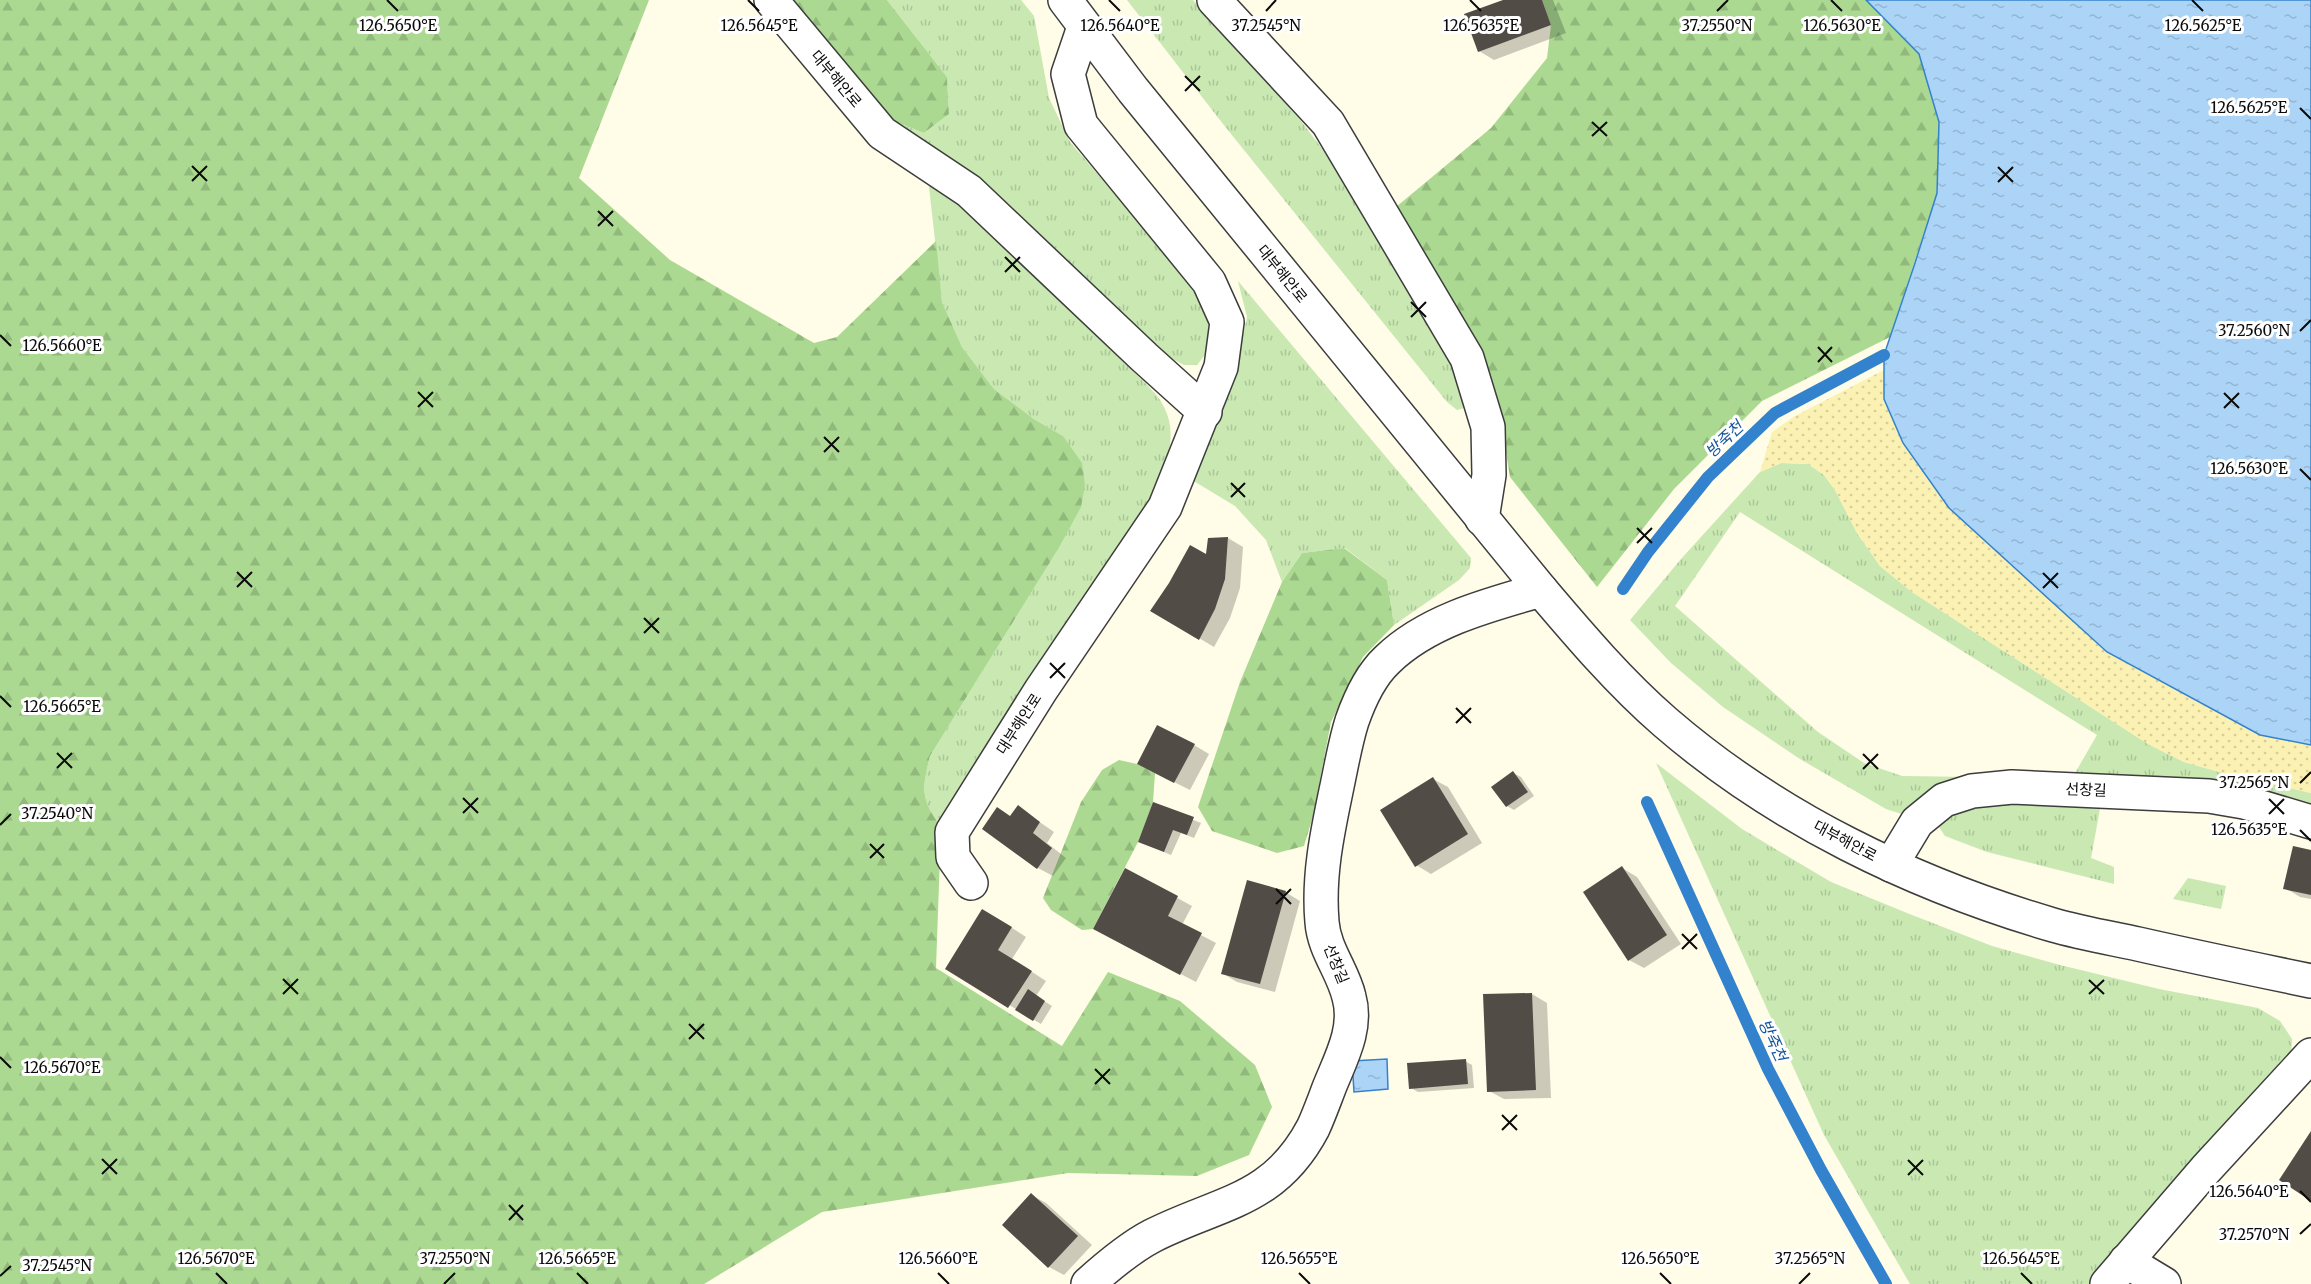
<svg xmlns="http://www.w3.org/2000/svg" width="2311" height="1284" font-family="Merriweather,'Noto Sans KR',serif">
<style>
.grass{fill:url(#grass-tufts)}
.forest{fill:url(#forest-firs)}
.sand{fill:url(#sand-dots)}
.water{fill:url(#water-ripples);stroke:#3382cd;stroke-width:1.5}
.shadow{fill:#0003}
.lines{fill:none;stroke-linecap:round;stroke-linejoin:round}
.stream{stroke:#3382cd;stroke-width:12}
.building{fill:#524c46}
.minor-casing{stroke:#3d3d3d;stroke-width:36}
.minor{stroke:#fff;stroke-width:33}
.ticks{fill:none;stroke:#0a0a0a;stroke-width:2}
.labels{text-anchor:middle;stroke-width:6;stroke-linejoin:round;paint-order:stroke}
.street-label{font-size:15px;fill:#0a0a0a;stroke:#fff}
.water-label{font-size:16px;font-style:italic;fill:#14549a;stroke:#fff}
.ticks-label{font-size:15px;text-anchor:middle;fill:#0a0a0a;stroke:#fff;stroke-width:6;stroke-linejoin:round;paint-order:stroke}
</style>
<defs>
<pattern id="grass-tufts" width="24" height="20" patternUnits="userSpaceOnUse" patternTransform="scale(1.5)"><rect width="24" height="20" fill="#c9e8b2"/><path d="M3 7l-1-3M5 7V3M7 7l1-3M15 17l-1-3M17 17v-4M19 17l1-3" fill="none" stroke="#abc698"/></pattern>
<pattern id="forest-firs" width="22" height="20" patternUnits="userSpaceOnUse" patternTransform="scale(1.5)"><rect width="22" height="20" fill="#abd991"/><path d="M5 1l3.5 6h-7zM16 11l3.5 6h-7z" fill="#92b97c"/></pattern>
<pattern id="sand-dots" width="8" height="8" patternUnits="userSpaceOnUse" patternTransform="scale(1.5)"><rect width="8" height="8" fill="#fbf1b3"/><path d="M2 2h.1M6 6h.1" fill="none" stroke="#d6cd99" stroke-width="1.8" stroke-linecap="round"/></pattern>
<pattern id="water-ripples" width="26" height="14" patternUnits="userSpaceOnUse" patternTransform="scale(1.5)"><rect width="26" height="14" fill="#acd4f6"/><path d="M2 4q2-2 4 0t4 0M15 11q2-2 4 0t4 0" fill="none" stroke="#93b5d2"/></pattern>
</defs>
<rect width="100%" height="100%" fill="#fffce7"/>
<g class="grass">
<polygon points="887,0 1021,0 1034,16 1049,98 1070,142 1182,272 1209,317 1208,351 1197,365 1184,365 1161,353 891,120 924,133 949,114 947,77"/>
<polygon points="1127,0 1193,0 1301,121 1336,167 1444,340 1466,401 1464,408 1457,410 1447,402 1223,124"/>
<path d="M 928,178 L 955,198 L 1139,377 C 1147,385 1158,395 1163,405 C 1183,441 1159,482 1144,515 L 941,827 C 920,798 922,789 930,756 L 1057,551 L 1063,436 L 1034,419 L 994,389 L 962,347 L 942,302 Z"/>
<polygon points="1238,281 1471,558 1470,568 1459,580 1394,625 1387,580 1345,548 1302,553 1282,582 1266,540 1235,506 1192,480 1238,358 1247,317"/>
<polygon points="1781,463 1808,464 1824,475 1835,490 1857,533 1880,566 1912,592 2148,744 2184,762 2223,773 2311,793 2311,813 2071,780 2097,735 1740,512 1675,606 1818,732 1864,763 1902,776 1973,777 1908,816 1886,809 1800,759 1723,707 1671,663 1630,620 1681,559 1760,472"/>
<polygon points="1656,763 1742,829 1831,882 1912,915 1992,946 2060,965 2159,989 2258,1008 2280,1021 2292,1039 2291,1062 2097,1284 1910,1284 1824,1135"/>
<polygon points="1971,801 2101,803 2091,858 2114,867 2114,884 1987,852 1945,836 1939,827 1945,816"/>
<polygon points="2188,878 2226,886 2221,909 2173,899"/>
</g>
<g class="forest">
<path d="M 0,0 L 649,0 L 579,178 L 670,260 L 814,343 L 837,337 L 936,241 L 942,302 L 962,347 L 994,389 L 1034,419 L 1063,436 L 1082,463 L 1085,485 L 1081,507 L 1057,551 L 930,756 C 922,789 920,798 941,827 L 936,968 L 1062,1046 L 1108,972 L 1180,1001 L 1255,1065 L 1272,1107 L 1249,1155 L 1197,1176 L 1068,1173 L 822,1212 L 704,1284 L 0,1284 Z"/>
<polygon points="785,0 887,0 947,77 949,114 924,133 891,120"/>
<polygon points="1542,0 1866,0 1919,54 1939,122 1937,193 1890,337 1762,401 1674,489 1597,587 1510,477 1500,416 1483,355 1396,207 1491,128 1547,58 1551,25"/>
<polygon points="1344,548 1387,580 1394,625 1363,657 1331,722 1313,816 1304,846 1277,853 1212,831 1198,807 1240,682 1282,582 1302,553"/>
<polygon points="1119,760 1137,764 1155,773 1153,802 1138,842 1093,929 1082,930 1051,910 1043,898 1081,802 1102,770"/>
</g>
<polygon class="sand" points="1884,370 1884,399 1903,443 1949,508 2107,652 2260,735 2311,745 2311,793 2223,773 2184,762 2148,744 1912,592 1880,566 1857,533 1835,490 1824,475 1808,464 1781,463 1760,472 1772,432 1795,416"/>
<g class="water">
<polygon points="1866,0 2311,0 2311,745 2260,735 2107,652 1949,508 1903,443 1884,399 1884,355 1915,263 1937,193 1939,122 1919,54"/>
<polygon points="1387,1059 1388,1089 1354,1092 1352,1061"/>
</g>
<g class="shadow">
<polygon points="1507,0 1553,0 1566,33 1494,60 1479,51"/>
<polygon points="1228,538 1243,547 1240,588 1230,618 1214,647 1152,610 1207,556 1210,539"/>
<polygon points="1194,745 1209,754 1190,790 1154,772"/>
<polygon points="1513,773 1521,777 1534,796 1514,810 1507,806"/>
<polygon points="1433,779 1448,787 1482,843 1431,874 1416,865"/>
<polygon points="1154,804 1201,823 1194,838 1181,833 1171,855 1147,845"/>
<polygon points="1018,807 1054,832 1047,843 1066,858 1053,876 1038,868 1011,817"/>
<polygon points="2311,852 2311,899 2300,897 2285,888"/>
<polygon points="1622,868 1637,877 1681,944 1644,968 1629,960"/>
<polygon points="1126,870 1192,906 1182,925 1216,943 1196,982 1110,937"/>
<polygon points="1285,892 1300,901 1275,992 1237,982 1222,973"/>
<polygon points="998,919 1026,937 1012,959 1046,981 1036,996 1052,1006 1041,1024 947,968"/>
<polygon points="1532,994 1547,1003 1551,1098 1504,1099 1489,1091"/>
<polygon points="1465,1061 1472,1065 1474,1088 1418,1092 1411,1088"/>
<polygon points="1031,1195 1046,1203 1092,1245 1064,1275 1049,1267"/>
</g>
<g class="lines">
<g class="stream">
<polyline points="1623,589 1648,552 1708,477 1775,413 1884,355"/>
<polyline points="1647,802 1768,1069 1821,1170 1886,1284"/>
</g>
</g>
<g class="building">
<polygon points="1503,0 1542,0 1551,25 1478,52 1464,14"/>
<polygon points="1228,537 1225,579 1215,609 1199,640 1150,611 1169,583 1190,545 1206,554 1208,538"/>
<polygon points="1157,725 1195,744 1174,783 1137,764"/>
<polygon points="1513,771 1528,792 1506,807 1491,787"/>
<polygon points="1433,777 1468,834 1415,867 1380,810"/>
<polygon points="1153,802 1194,817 1187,835 1173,830 1164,852 1138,842"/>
<polygon points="1018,805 1040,822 1033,833 1052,848 1037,869 982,829 997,807 1010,816"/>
<polygon points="2293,846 2311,850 2311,895 2283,889"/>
<polygon points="1622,866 1667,935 1628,961 1583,892"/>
<polygon points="1125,868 1178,896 1168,916 1202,933 1180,975 1093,929"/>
<polygon points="1247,880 1286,891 1260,984 1221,974"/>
<polygon points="982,909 1012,927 998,950 1032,971 1008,1008 945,969"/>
<polygon points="1028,989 1045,1001 1033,1021 1015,1010"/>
<polygon points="1532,993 1536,1090 1487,1092 1483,994"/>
<polygon points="1466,1059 1468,1084 1409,1089 1407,1063"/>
<polygon points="2311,1131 2311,1201 2279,1180"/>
<polygon points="1031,1193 1078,1236 1048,1268 1002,1225"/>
</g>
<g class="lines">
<defs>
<g id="minor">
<polyline points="771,0 882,133 969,191 1144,357 1205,412"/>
<path d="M 1065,0 L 1133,90 L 1541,590 C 1580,636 1620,683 1665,722 C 1776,818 1913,884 2053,925 C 2081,933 2110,938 2138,944 C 2195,957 2253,969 2311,981"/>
<polyline points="1214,0 1328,123 1467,358 1488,427 1489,475 1482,519"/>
<polyline points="1891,865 1917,822 1944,800 1972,791 2012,787 2209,796 2244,802 2311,822"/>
<polyline points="971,883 953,857 952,832 1041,690 1165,507 1221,367 1227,322 1209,282 1081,125 1068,74 1084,27"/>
<polyline points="2126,1261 2164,1284"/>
<path d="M 1088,1284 C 1108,1266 1129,1248 1152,1236 C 1219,1202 1274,1202 1313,1128 C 1319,1115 1324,1101 1329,1088 C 1340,1060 1358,1029 1349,997 C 1343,971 1324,950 1322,922 C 1318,877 1327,834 1336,791 C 1341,768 1345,743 1352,721 C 1359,701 1371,675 1387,660 C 1427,621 1488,605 1541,590"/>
<polyline points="2107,1284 2206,1169 2311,1055"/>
</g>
</defs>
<use href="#minor" class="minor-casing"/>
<use href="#minor" class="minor"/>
</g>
<path class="ticks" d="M 387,0 L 398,11M 748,0 L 759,11M 1109,0 L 1120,11M 1470,0 L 1481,11M 1831,0 L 1842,11M 2192,0 L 2203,11M 1266,11 L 1276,0M 1717,11 L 1728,0M 1185,76 L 1200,91M 1185,91 L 1200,76M 2300,108 L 2311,119M 1592,122 L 1607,136M 1592,136 L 1607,122M 192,166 L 207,181M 1998,167 L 2013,182M 192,181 L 207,166M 1998,182 L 2013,167M 598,211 L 613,226M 598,226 L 613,211M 1005,257 L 1020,272M 1005,272 L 1020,257M 1411,302 L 1426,317M 1411,317 L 1426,302M 2300,331 L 2311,320M 0,335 L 11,346M 1818,347 L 1832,362M 1818,362 L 1832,347M 418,392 L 433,407M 2224,393 L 2239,408M 418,407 L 433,392M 2224,408 L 2239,393M 824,437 L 839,452M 824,452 L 839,437M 2300,469 L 2311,480M 1231,483 L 1245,497M 1231,497 L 1245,483M 1637,528 L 1652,543M 1637,543 L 1652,528M 237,572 L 252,587M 2043,573 L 2058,588M 237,587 L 252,572M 2043,588 L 2058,573M 644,618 L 659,633M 644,633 L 659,618M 1050,663 L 1065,678M 1050,678 L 1065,663M 0,696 L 11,707M 1456,708 L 1471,723M 1456,723 L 1471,708M 57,753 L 72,768M 1863,754 L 1878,769M 57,768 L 72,753M 1863,769 L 1878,754M 2300,783 L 2311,772M 463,798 L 478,813M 2269,799 L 2284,814M 463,813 L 478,798M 2269,814 L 2284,799M 0,825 L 11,814M 2300,830 L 2311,841M 870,844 L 884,858M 870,858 L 884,844M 1276,889 L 1291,904M 1276,904 L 1291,889M 1682,934 L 1697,949M 1682,949 L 1697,934M 283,979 L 298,994M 2089,980 L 2104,994M 283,994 L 298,979M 2089,994 L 2104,980M 689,1024 L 704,1039M 689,1039 L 704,1024M 0,1057 L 11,1068M 1095,1069 L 1110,1084M 1095,1084 L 1110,1069M 1502,1115 L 1517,1130M 1502,1130 L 1517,1115M 102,1159 L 117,1174M 1908,1160 L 1923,1175M 102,1174 L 117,1159M 1908,1175 L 1923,1160M 2300,1191 L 2311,1202M 509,1205 L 523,1220M 509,1220 L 523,1205M 2300,1234 L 2311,1224M 216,1273 L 227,1284M 577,1273 L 588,1284M 938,1273 L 949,1284M 1299,1273 L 1310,1284M 1660,1273 L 1671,1284M 2021,1273 L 2032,1284M 0,1276 L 11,1266M 444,1284 L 455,1273M 1799,1284 L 1810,1273"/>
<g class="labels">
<g class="street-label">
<text transform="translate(836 79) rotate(50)" y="5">대부해안로</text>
<text transform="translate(1282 274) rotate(51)" y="5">대부해안로</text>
<text transform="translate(1019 724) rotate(-57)" y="5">대부해안로</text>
<text transform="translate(2086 790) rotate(2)" y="5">선창길</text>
<text transform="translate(1845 841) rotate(28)" y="5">대부해안로</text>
<text transform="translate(1336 964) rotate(68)" y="5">선창길</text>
</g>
<g class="water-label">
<text transform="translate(1724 439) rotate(-43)" y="6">방죽천</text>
<text transform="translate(1773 1040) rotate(65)" y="6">방죽천</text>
</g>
</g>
<g class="ticks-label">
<text x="398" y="31">126.5650°E</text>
<text x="759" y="31">126.5645°E</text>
<text x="1120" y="31">126.5640°E</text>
<text x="1266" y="31">37.2545°N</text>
<text x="1481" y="31">126.5635°E</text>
<text x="1717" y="31">37.2550°N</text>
<text x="1842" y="31">126.5630°E</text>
<text x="2203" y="31">126.5625°E</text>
<text x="2249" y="113">126.5625°E</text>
<text x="2254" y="336">37.2560°N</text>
<text x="62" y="351">126.5660°E</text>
<text x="2249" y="474">126.5630°E</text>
<text x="62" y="712">126.5665°E</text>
<text x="2254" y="788">37.2565°N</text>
<text x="57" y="819">37.2540°N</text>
<text x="2249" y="835">126.5635°E</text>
<text x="62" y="1073">126.5670°E</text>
<text x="2249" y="1197">126.5640°E</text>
<text x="2254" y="1240">37.2570°N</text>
<text x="455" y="1264">37.2550°N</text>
<text x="1299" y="1264">126.5655°E</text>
<text x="1810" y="1264">37.2565°N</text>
<text x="2021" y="1264">126.5645°E</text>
<text x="216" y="1264">126.5670°E</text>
<text x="577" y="1264">126.5665°E</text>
<text x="938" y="1264">126.5660°E</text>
<text x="1660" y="1264">126.5650°E</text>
<text x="57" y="1271">37.2545°N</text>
</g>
</svg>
